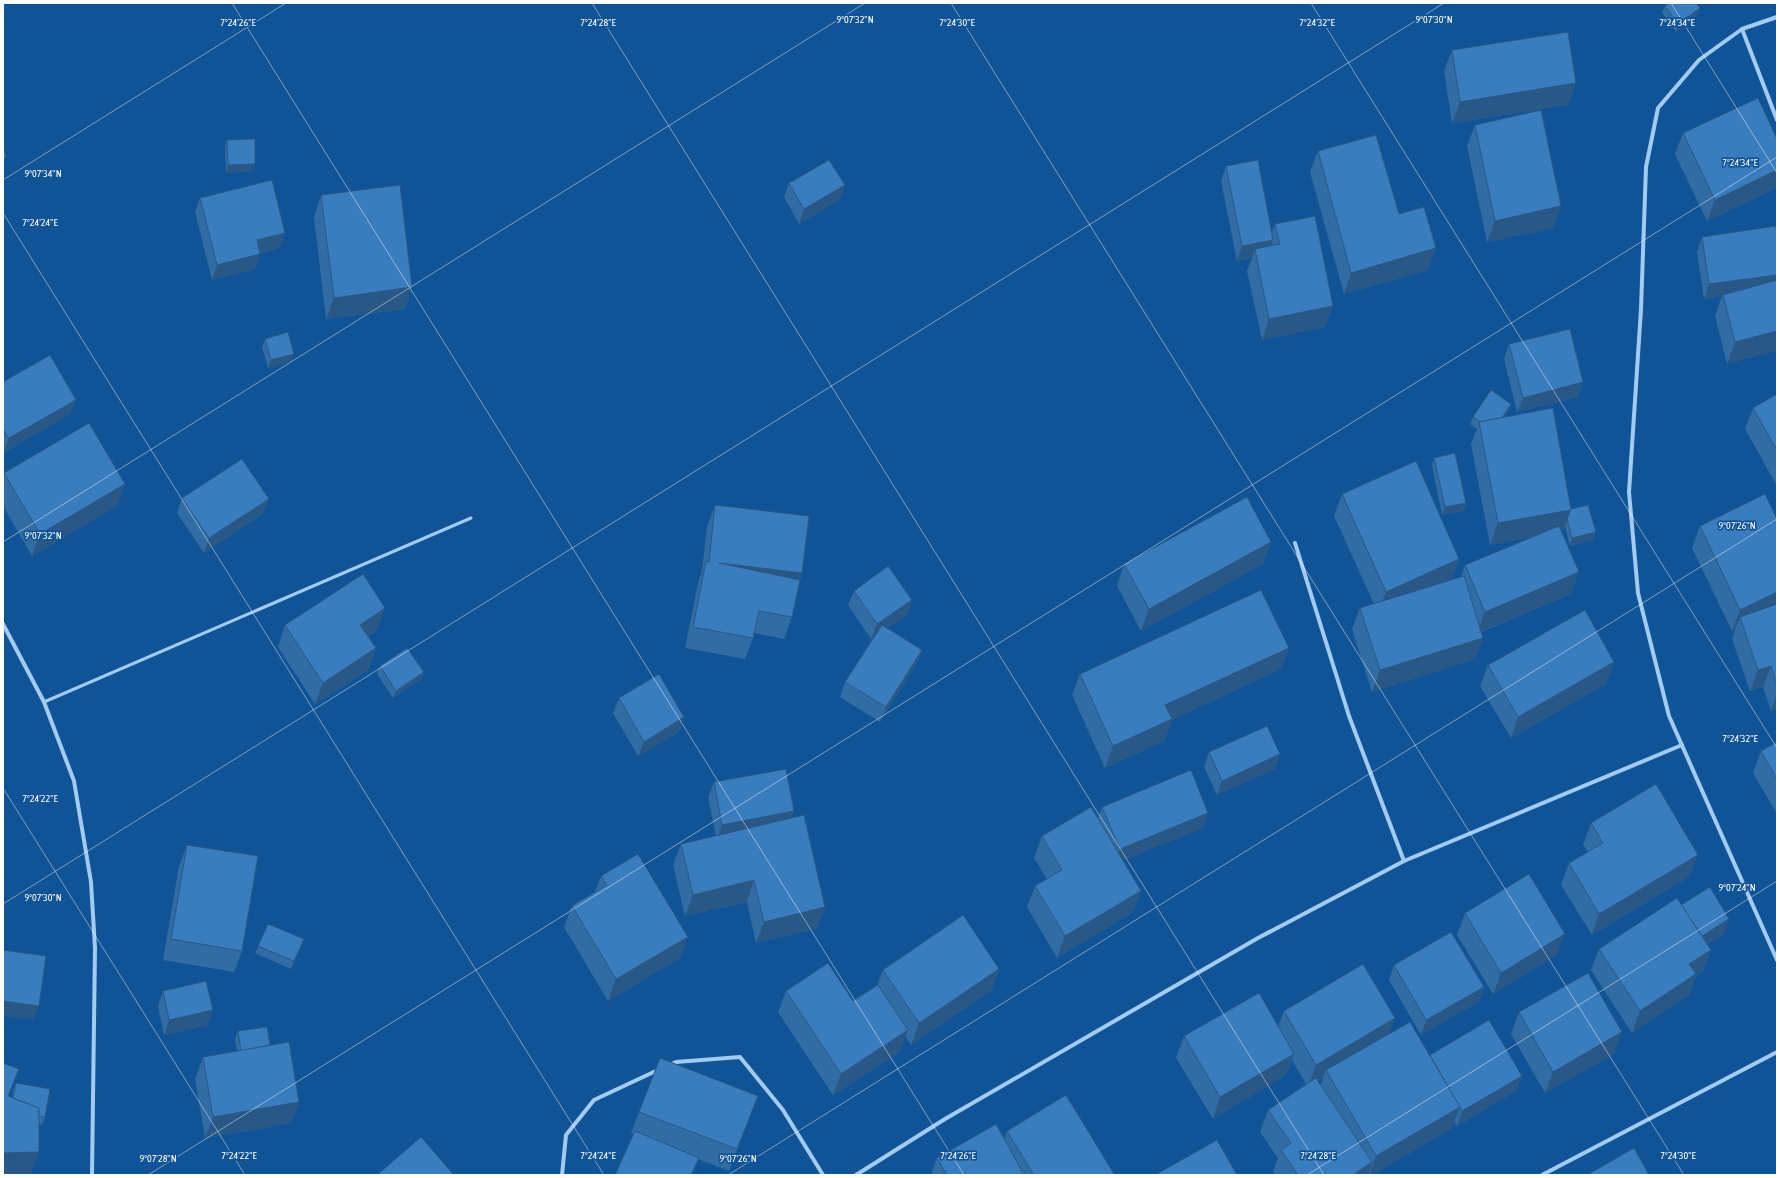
<svg xmlns="http://www.w3.org/2000/svg" width="1780" height="1178" font-family="'Asap Condensed',sans-serif">
<style>
.lines{fill:none;stroke-linecap:round;stroke-linejoin:round}
.service{stroke:#a1cbf3;stroke-width:3}
.minor{stroke:#a1cbf3;stroke-width:4}
.wall{fill:#326ca4;fill-rule:evenodd}
.shaded-wall{fill:#295886}
.building{fill:#3a7dbf;stroke:#295886}
.ticks{fill:none;stroke:#fff;stroke-width:1;stroke-opacity:0.45}
.ticks-label{font-size:10px;text-anchor:middle;fill:#fff;stroke:#115397;stroke-width:3.5;stroke-linejoin:round;paint-order:stroke}
</style>
<rect width="100%" height="100%" fill="#115397"/>
<g class="lines">
<polyline class="service" points="44,702 471,518"/>
<g class="minor">
<polyline points="1777,17 1742,29 1699,60 1658,108 1646,167 1641,309 1629,492 1638,593 1669,716 1777,960"/>
<polyline points="1742,29 1777,120"/>
<polyline points="1295,543 1349,716 1404,861"/>
<polyline points="3,624 44,702 74,781 91,882 95,948 92,1175"/>
<polyline points="669,1065 676,1062 740,1057 783,1110 823,1175"/>
<polyline points="562,1175 566,1135 594,1100 658,1070"/>
<polyline points="856,1175 945,1119 1258,938 1404,861 1682,745"/>
<polyline points="1542,1175 1777,1052"/>
</g>
</g>
<g class="wall">
<polygon points="1665,6 1700,8 1697,16 1676,32 1662,13"/>
<polygon points="1452,50 1576,83 1568,105 1452,123 1444,71"/>
<polygon points="1475,125 1554,228 1487,242 1467,146"/>
<polygon points="1683,133 1777,139 1777,188 1707,221 1675,154"/>
<polygon points="227,140 255,164 253,171 226,173 225,147"/>
<polygon points="1318,151 1399,214 1428,270 1344,294 1310,172"/>
<polygon points="1226,166 1272,233 1275,224 1333,306 1325,327 1262,340 1247,271 1252,258 1237,261 1221,181"/>
<polygon points="789,183 845,185 839,200 799,224 784,197"/>
<polygon points="321,195 405,309 326,319 314,217"/>
<polygon points="200,198 280,248 260,253 255,269 212,280 195,212"/>
<polygon points="1777,236 1727,364 1715,316 1722,296 1704,299 1697,252 1702,237"/>
<polygon points="265,339 292,361 268,368 262,347"/>
<polygon points="1509,344 1583,382 1578,397 1517,412 1504,359"/>
<polygon points="3,382 70,414 3,453"/>
<polygon points="1777,394 1777,486 1745,429 1753,408"/>
<polygon points="1511,404 1509,411 1504,417 1593,540 1570,546 1565,526 1563,531 1561,531 1571,594 1481,632 1475,659 1372,692 1352,629 1360,608 1374,604 1334,516 1342,494 1459,559 1452,579 1461,577 1465,565 1534,536 1490,545 1471,444 1477,429 1470,424 1473,417"/>
<polygon points="1434,458 1466,503 1463,511 1442,515 1432,465"/>
<polygon points="4,473 125,484 117,506 32,556 3,506 3,476"/>
<polygon points="182,498 263,514 204,553 177,513"/>
<polygon points="715,505 802,573 800,580 792,617 784,639 754,633 753,638 745,659 685,648 698,583 702,570 707,527"/>
<polygon points="1777,519 1777,709 1771,711 1763,687 1750,691 1732,639 1735,630 1732,631 1692,548 1700,526"/>
<polygon points="1271,542 1263,564 1141,631 1117,586 1124,564"/>
<polygon points="854,591 907,615 887,628 922,650 916,665 880,722 840,697 845,682 873,638 871,639 848,605"/>
<polygon points="285,625 377,630 368,636 376,648 368,670 315,704 278,647"/>
<polygon points="1289,648 1281,669 1172,720 1164,741 1105,768 1072,695 1080,674"/>
<polygon points="1614,662 1606,684 1511,738 1480,686 1488,665"/>
<polygon points="380,666 424,672 421,679 393,698 377,674"/>
<polygon points="619,698 679,732 638,756 613,713"/>
<polygon points="1777,742 1777,814 1753,773 1761,751"/>
<polygon points="1209,752 1275,769 1217,795 1204,767"/>
<polygon points="714,782 794,811 791,818 818,928 756,943 747,902 685,916 673,865 681,844 716,836 708,797"/>
<polygon points="1102,807 1203,828 1123,860 1141,891 1133,912 1057,958 1027,907 1035,886 1047,879 1034,858 1042,836 1098,818"/>
<polygon points="1591,823 1690,876 1592,935 1561,885 1569,863 1588,852 1583,845"/>
<polygon points="187,845 242,951 234,972 163,960 179,866"/>
<polygon points="601,876 688,937 680,958 608,1001 564,927 572,906 595,892"/>
<polygon points="1681,905 1724,934 1707,944 1711,950 1703,971 1696,976 1689,995 1632,1033 1591,970 1599,949"/>
<polygon points="1465,913 1557,955 1493,994 1457,935"/>
<polygon points="258,946 301,947 291,969 255,953"/>
<polygon points="1394,965 1484,987 1478,1002 1421,1035 1389,980"/>
<polygon points="999,969 991,991 911,1045 905,1036 900,1052 833,1095 778,1012 786,991 853,1001 877,985 883,970"/>
<polygon points="163,991 208,1025 164,1035 158,1006"/>
<path d="M 1284,1011 L 1395,1018 L 1389,1034 L 1430,1055 L 1517,1090 L 1457,1126 L 1454,1122 L 1452,1128 L 1372,1175 L 1276,1175 L 1273,1171 L 1278,1158 L 1260,1132 L 1268,1110 L 1306,1084 L 1292,1060 L 1286,1075 L 1213,1119 L 1176,1058 L 1184,1036 L 1278,1026 ZM 1323,1077 L 1321,1085 L 1318,1081 Z"/>
<polygon points="1519,1012 1614,1054 1545,1093 1511,1034"/>
<polygon points="238,1031 270,1045 291,1123 205,1138 195,1079 203,1057 237,1051 235,1039"/>
<polygon points="3,1063 9,1096 12,1097 13,1090 16,1083 45,1117 42,1125 39,1124 31,1174 3,1174"/>
<polygon points="639,1112 750,1117 729,1171 698,1159 692,1175 615,1175 634,1134 631,1133"/>
<polygon points="1007,1131 1113,1175 931,1175 937,1158 1004,1139"/>
</g>
<g class="shaded-wall">
<polygon points="1700,8 1697,16 1676,32 1678,24"/>
<polygon points="1576,83 1568,105 1452,123 1460,102"/>
<polygon points="6,157 3,167 3,158"/>
<polygon points="255,164 253,171 226,173 228,165"/>
<polygon points="1777,170 1777,188 1707,221 1715,200"/>
<polygon points="845,185 839,200 799,224 804,209"/>
<polygon points="1561,206 1554,228 1487,242 1495,221"/>
<polygon points="285,233 280,248 251,255 257,240"/>
<polygon points="1273,240 1268,255 1255,249 1252,258 1237,261 1242,246"/>
<polygon points="1436,248 1428,270 1344,294 1351,273"/>
<polygon points="260,254 255,269 212,280 217,265"/>
<polygon points="1777,275 1777,288 1723,295 1722,296 1704,299 1709,284"/>
<polygon points="412,287 405,309 326,319 334,298"/>
<polygon points="1333,306 1325,327 1262,340 1269,319"/>
<polygon points="1777,331 1777,351 1727,364 1735,342"/>
<polygon points="294,354 292,361 268,368 271,360"/>
<polygon points="1583,382 1578,397 1517,412 1523,398"/>
<polygon points="76,400 70,414 3,453 9,438"/>
<polygon points="1511,404 1509,411 1490,438 1493,430"/>
<polygon points="125,484 117,506 32,556 40,534"/>
<polygon points="269,499 263,514 204,553 209,538"/>
<polygon points="1466,503 1463,511 1442,515 1445,507"/>
<polygon points="1571,510 1563,531 1490,545 1498,523"/>
<polygon points="1596,532 1593,540 1570,546 1572,538"/>
<polygon points="1271,542 1263,564 1141,631 1149,609"/>
<polygon points="1459,559 1451,581 1378,613 1386,592"/>
<polygon points="719,563 802,573 794,594"/>
<polygon points="1579,572 1571,594 1477,633 1485,612"/>
<polygon points="1777,592 1777,610 1740,617 1735,630 1732,631 1740,610"/>
<polygon points="912,600 907,615 871,639 877,624"/>
<polygon points="385,608 377,630 352,646 360,625"/>
<polygon points="1483,638 1475,659 1372,692 1380,670"/>
<polygon points="376,648 368,670 315,704 323,683"/>
<polygon points="1289,648 1281,669 1172,720 1164,741 1105,768 1113,746 1165,705"/>
<polygon points="922,650 916,665 880,722 886,707"/>
<polygon points="1614,662 1606,684 1511,738 1518,717"/>
<polygon points="1771,666 1763,687 1750,691 1758,670"/>
<polygon points="424,672 421,679 393,698 396,691"/>
<polygon points="1777,694 1777,709 1771,711"/>
<polygon points="684,717 679,732 638,756 644,742"/>
<polygon points="1280,754 1275,769 1217,795 1222,781"/>
<polygon points="794,811 789,826 716,840 722,825"/>
<polygon points="1208,813 1203,828 1114,864 1120,849"/>
<polygon points="1698,855 1690,876 1592,935 1599,914"/>
<polygon points="754,880 747,902 685,916 693,895"/>
<polygon points="1141,891 1133,912 1057,958 1065,936"/>
<polygon points="825,907 818,928 756,943 764,922"/>
<polygon points="1729,919 1724,934 1694,952 1699,938"/>
<polygon points="1565,934 1557,955 1493,994 1501,973"/>
<polygon points="688,937 680,958 608,1001 616,979"/>
<polygon points="304,939 301,947 291,969 294,961"/>
<polygon points="1711,950 1703,971 1696,976 1689,995 1632,1033 1640,1011 1689,964"/>
<polygon points="999,969 991,991 911,1045 919,1023"/>
<polygon points="1484,987 1478,1002 1421,1035 1426,1020"/>
<polygon points="3,1001 39,1006 33,1020 3,1016"/>
<polygon points="213,1010 208,1025 164,1035 169,1020"/>
<polygon points="1395,1018 1387,1040 1326,1070 1323,1077 1308,1087 1316,1065"/>
<polygon points="908,1030 900,1052 833,1095 841,1074"/>
<polygon points="1622,1032 1614,1054 1545,1093 1553,1072"/>
<polygon points="1294,1054 1286,1075 1213,1119 1220,1097"/>
<polygon points="1522,1076 1517,1090 1457,1126 1462,1111"/>
<polygon points="758,1096 750,1117 729,1171 737,1149"/>
<polygon points="299,1102 291,1123 205,1138 213,1117"/>
<polygon points="1460,1107 1452,1128 1372,1175 1369,1175 1376,1156"/>
<polygon points="39,1152 31,1174 3,1174 3,1153"/>
<polygon points="699,1158 692,1175 691,1175"/>
<polygon points="1372,1162 1368,1175 1353,1175"/>
</g>
<g class="building">
<polygon points="1669,3 1696,3 1700,8 1678,24 1665,6"/>
<polygon points="1568,32 1576,83 1460,102 1452,50"/>
<polygon points="1758,98 1777,139 1777,170 1715,200 1683,133"/>
<polygon points="1541,110 1561,206 1495,221 1475,125"/>
<polygon points="1376,135 1399,214 1424,207 1436,248 1351,273 1318,151"/>
<polygon points="255,139 255,164 228,165 227,140"/>
<polygon points="3,146 6,157 3,158"/>
<polygon points="829,160 845,185 804,209 789,183"/>
<polygon points="1258,160 1273,240 1242,246 1226,166"/>
<polygon points="272,180 285,233 257,240 260,254 217,265 200,198"/>
<polygon points="400,185 412,287 334,298 321,195"/>
<polygon points="1315,216 1333,306 1269,319 1255,249 1280,244 1275,224"/>
<polygon points="1776,226 1777,236 1777,275 1709,284 1702,237"/>
<polygon points="1777,280 1777,331 1735,342 1723,295"/>
<polygon points="1570,329 1583,382 1523,398 1509,344"/>
<polygon points="288,332 294,354 271,360 265,339"/>
<polygon points="50,355 76,400 9,438 3,429 3,382"/>
<polygon points="1491,390 1511,404 1502,418 1481,422 1473,417"/>
<polygon points="1777,394 1777,450 1753,408"/>
<polygon points="1553,408 1571,510 1498,523 1479,422"/>
<polygon points="89,423 125,484 40,534 4,473"/>
<polygon points="1455,453 1466,503 1445,507 1434,458"/>
<polygon points="242,459 269,499 209,538 182,498"/>
<polygon points="1416,461 1459,559 1386,592 1342,494"/>
<polygon points="1765,494 1777,519 1777,592 1740,610 1700,526"/>
<polygon points="1247,497 1271,542 1149,609 1124,564"/>
<polygon points="715,505 809,516 802,573 719,563 800,580 792,617 759,611 753,638 693,627 706,561 709,562"/>
<polygon points="1588,505 1596,532 1572,538 1567,519 1571,509"/>
<polygon points="1559,526 1579,572 1485,612 1465,565"/>
<polygon points="888,566 912,600 877,624 854,591"/>
<polygon points="363,574 385,608 360,625 376,648 323,683 285,625"/>
<polygon points="1464,576 1483,638 1380,670 1360,608"/>
<polygon points="1261,590 1289,648 1165,705 1172,719 1113,746 1080,674"/>
<polygon points="1777,604 1777,685 1771,666 1758,670 1740,617"/>
<polygon points="1585,610 1614,662 1518,717 1488,665"/>
<polygon points="882,625 922,650 886,707 845,682"/>
<polygon points="407,648 424,672 396,691 380,666"/>
<polygon points="659,674 684,717 644,742 619,698"/>
<polygon points="1267,726 1280,754 1222,781 1209,752"/>
<polygon points="1777,742 1777,779 1761,751"/>
<polygon points="786,769 794,811 722,825 714,782"/>
<polygon points="1191,770 1208,813 1120,849 1102,807"/>
<polygon points="1656,784 1698,855 1599,914 1569,863 1603,843 1591,823"/>
<polygon points="1091,807 1141,891 1065,936 1035,886 1062,870 1042,836"/>
<polygon points="804,815 825,907 764,922 754,880 693,895 681,844"/>
<polygon points="187,845 258,856 242,951 171,939"/>
<polygon points="638,854 688,937 616,979 572,906 607,885 601,876"/>
<polygon points="1529,874 1565,934 1501,973 1465,913"/>
<polygon points="1710,887 1729,919 1702,936 1681,905"/>
<polygon points="1677,898 1711,950 1689,964 1696,974 1640,1011 1599,949"/>
<polygon points="963,915 999,969 919,1023 883,970"/>
<polygon points="268,924 304,939 294,961 258,946"/>
<polygon points="1451,932 1484,987 1426,1020 1394,965"/>
<polygon points="3,950 46,956 39,1006 3,1001"/>
<polygon points="828,963 853,1001 878,985 908,1030 841,1074 786,991"/>
<polygon points="1363,964 1395,1018 1316,1065 1284,1011"/>
<polygon points="1588,973 1622,1032 1553,1072 1519,1012"/>
<polygon points="206,981 213,1010 169,1020 163,991"/>
<polygon points="1259,993 1294,1054 1220,1097 1184,1036"/>
<polygon points="1489,1020 1522,1076 1462,1111 1430,1055"/>
<polygon points="1410,1022 1460,1107 1376,1156 1326,1070"/>
<polygon points="267,1027 270,1045 241,1051 238,1031"/>
<polygon points="289,1042 299,1102 213,1117 203,1057"/>
<polygon points="660,1058 758,1096 737,1149 639,1112"/>
<polygon points="3,1063 19,1069 8,1096 39,1108 39,1152 3,1153"/>
<polygon points="1316,1078 1372,1162 1353,1175 1298,1175 1281,1150 1291,1143 1268,1110"/>
<polygon points="16,1083 50,1089 45,1117 39,1116 39,1108 13,1098"/>
<polygon points="1066,1095 1114,1174 1112,1175 1034,1175 1007,1131"/>
<polygon points="996,1124 1024,1175 947,1175 937,1158"/>
<polygon points="635,1131 699,1158 691,1175 615,1175"/>
<polygon points="421,1137 454,1175 377,1175"/>
<polygon points="1217,1140 1237,1175 1155,1175"/>
<polygon points="1634,1148 1649,1175 1587,1175"/>
</g>
<path class="ticks" d="M 232,3 L 964,1175M 592,3 L 1324,1175M 951,3 L 1684,1175M 1311,3 L 1777,748M 1671,3 L 1777,173M 3,180 L 286,3M 3,213 L 604,1175M 3,542 L 865,3M 3,788 L 245,1175M 3,904 L 1444,3M 148,1175 L 1777,157M 728,1175 L 1777,519M 1307,1175 L 1777,881"/>
<g class="ticks-label">
<text x="855" y="23">9°07'32"N</text>
<text x="1434" y="23">9°07'30"N</text>
<text x="238" y="26">7°24'26"E</text>
<text x="598" y="26">7°24'28"E</text>
<text x="957" y="26">7°24'30"E</text>
<text x="1317" y="26">7°24'32"E</text>
<text x="1677" y="26">7°24'34"E</text>
<text x="1740" y="166">7°24'34"E</text>
<text x="43" y="177">9°07'34"N</text>
<text x="40" y="226">7°24'24"E</text>
<text x="1737" y="529">9°07'26"N</text>
<text x="43" y="539">9°07'32"N</text>
<text x="1740" y="742">7°24'32"E</text>
<text x="40" y="802">7°24'22"E</text>
<text x="1737" y="891">9°07'24"N</text>
<text x="43" y="901">9°07'30"N</text>
<text x="239" y="1159">7°24'22"E</text>
<text x="598" y="1159">7°24'24"E</text>
<text x="958" y="1159">7°24'26"E</text>
<text x="1318" y="1159">7°24'28"E</text>
<text x="1678" y="1159">7°24'30"E</text>
<text x="158" y="1162">9°07'28"N</text>
<text x="738" y="1162">9°07'26"N</text>
</g>
<rect width="1780" height="1178" fill="none" stroke="#ffffff" stroke-width="8"/>
</svg>
